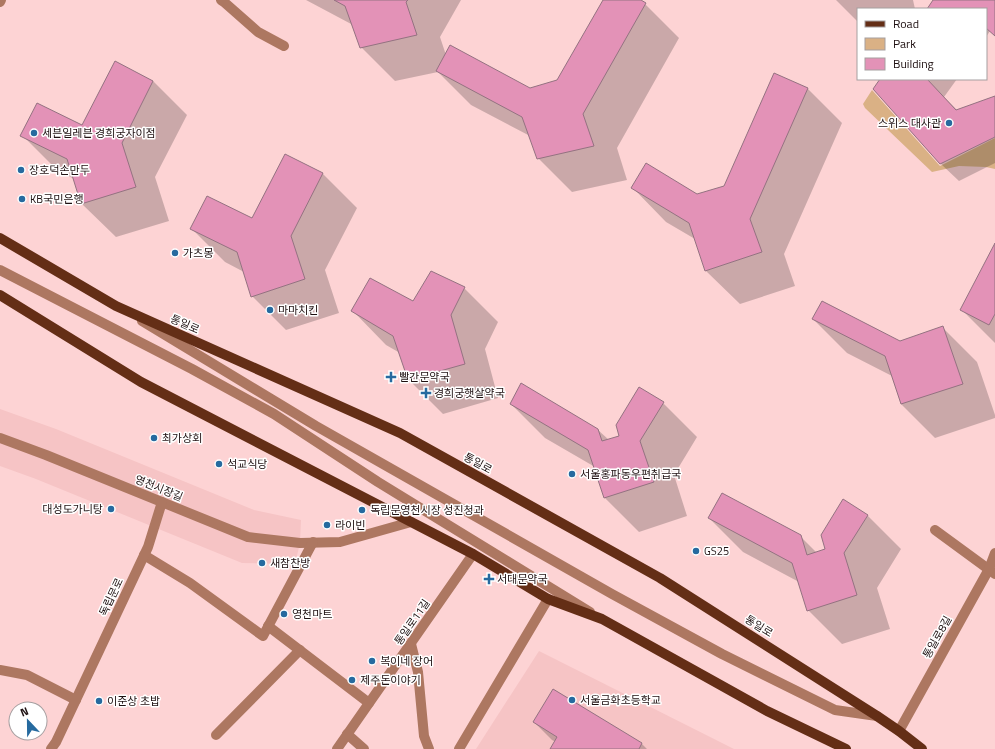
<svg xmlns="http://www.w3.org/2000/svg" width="995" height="749" font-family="'Titillium Web','Noto Sans KR',sans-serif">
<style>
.built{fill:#f6c4c5}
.green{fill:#dab185}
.shadow{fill:#0003}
.building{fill:#e392b7;stroke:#947281}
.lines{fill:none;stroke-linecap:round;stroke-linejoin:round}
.minor{stroke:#ad7761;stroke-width:10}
.major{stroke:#642e16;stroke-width:10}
.poi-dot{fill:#266a9f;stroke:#fff;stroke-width:1.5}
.labels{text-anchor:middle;stroke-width:3;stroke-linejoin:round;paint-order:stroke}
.poi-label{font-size:11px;fill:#1e1011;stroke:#fff;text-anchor:start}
.street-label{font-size:11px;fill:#1e1011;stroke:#fff}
</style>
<rect width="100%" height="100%" fill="#fdd3d4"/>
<g class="built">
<polygon points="0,409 56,429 254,510 301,520 300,543 295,564 242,563 36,479 0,466"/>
<polygon points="539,651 734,749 476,749"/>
</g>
<polygon class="green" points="872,90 940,166 995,138 995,169 986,167 959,166 932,172 865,108 863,104"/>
<g class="shadow">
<polygon points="306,0 461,0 440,37 446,55 530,89 557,81 604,0 639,0 645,4 679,38 617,148 627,180 572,192 538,158 530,136 471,105 438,72 395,81 361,47 353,25"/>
<polygon points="836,0 913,0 915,9 858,9 858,22"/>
<polygon points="934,0 995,0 995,36 990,31 986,37 986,9 928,9"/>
<polygon points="115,63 153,81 187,115 155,177 169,221 116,237 82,204 74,179 56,169 22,135 83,127"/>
<polygon points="775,74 808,89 842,123 784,254 795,286 740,304 706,271 695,239 666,222 633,188 697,195 724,187"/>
<polygon points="881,79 957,79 944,97 957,110 995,97 995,163 959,181 941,164"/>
<polygon points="285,155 323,174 357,208 325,270 339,313 286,330 252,296 244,272 225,262 191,228 253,220"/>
<polygon points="995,245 995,343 962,310"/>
<polygon points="464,288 498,322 485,349 498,398 443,414 409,380 400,353 386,345 353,311 413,302"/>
<polygon points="813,319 900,342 943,328 977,362 995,415 995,418 935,438 901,404 892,376 847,353"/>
<polygon points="663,403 697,437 674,475 687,516 639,532 605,498 595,467 545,438 511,404 598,430 609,440 621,437"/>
<polygon points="867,515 901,549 877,588 890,629 842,644 808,610 799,582 743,552 709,518 800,536 817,553 826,549"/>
<polygon points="554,690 642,744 647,749 551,749 556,742 552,740 534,722"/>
</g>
<g class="building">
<polygon points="334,0 408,0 406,2 417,35 360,48 345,6"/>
<polygon points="603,0 641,0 646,3 583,114 594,146 537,159 522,117 436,71 450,45 530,88 557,80"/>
<polygon points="933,0 995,0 995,36 986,28 986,9 927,9"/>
<polygon points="115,61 153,81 122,143 136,187 81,204 67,159 20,136 37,103 82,125"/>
<polygon points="774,73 808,88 750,219 762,252 705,271 689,223 631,188 646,163 697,194 724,186"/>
<polygon points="880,79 927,79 956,110 995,96 995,137 940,164 873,89"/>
<polygon points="285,154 323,173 291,236 305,279 251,297 237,252 190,229 207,196 252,218"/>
<polygon points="995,243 995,314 989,325 960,310"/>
<polygon points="431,271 465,287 451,315 465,364 408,380 393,336 351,311 370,278 413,301"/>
<polygon points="822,301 900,341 943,326 963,384 901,404 885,356 812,319"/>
<polygon points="521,383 598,429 602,441 619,436 616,425 639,387 664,402 640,441 654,482 604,498 588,450 510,404"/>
<polygon points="722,493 801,535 807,555 825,549 821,535 843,499 868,515 844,553 857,595 807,611 792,563 708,518"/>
<polygon points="553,689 642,743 639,749 550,749 557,737 533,722"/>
</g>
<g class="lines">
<g class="minor">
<polyline points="221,0 224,2 258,32 284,46"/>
<polyline points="0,2 1,0"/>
<polyline points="0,270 192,369 274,414 378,482 590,612"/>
<polyline points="142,321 316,426 612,594 722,654 835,710 877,716"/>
<polyline points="0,438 46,455 248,537 300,543 340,542 411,522"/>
<polyline points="935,530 995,574"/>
<polyline points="144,555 190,583 263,636 313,542"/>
<polyline points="268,626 369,703"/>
<polyline points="411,644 418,672 424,736 429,749"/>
<polyline points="0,670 27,675 76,700"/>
<polyline points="899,731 989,569 995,553"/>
<polyline points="347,734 364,749"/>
<polyline points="216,735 300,650"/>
<polyline points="51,749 56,742 148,547 162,502"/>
<polyline points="337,749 473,554"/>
<polyline points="459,749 548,599"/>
</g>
<g class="major">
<polyline points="0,238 116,306 400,433 660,578 877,716 899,731 922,749"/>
<polyline points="0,295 141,382 473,554 548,599 602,619 767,711 846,749"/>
</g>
</g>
<g class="poi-dot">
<circle cx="949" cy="123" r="4"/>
<circle cx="34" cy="133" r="4"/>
<circle cx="21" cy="170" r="4"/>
<circle cx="22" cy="199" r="4"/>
<circle cx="175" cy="253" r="4"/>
<circle cx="270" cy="310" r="4"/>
<path d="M389 371h4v4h4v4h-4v4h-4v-4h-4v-4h4z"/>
<path d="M424 387h4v4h4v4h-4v4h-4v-4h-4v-4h4z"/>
<circle cx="154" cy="438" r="4"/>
<circle cx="219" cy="464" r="4"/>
<circle cx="572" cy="474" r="4"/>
<circle cx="111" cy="509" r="4"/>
<circle cx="362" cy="510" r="4"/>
<circle cx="327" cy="525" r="4"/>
<circle cx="696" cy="551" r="4"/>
<circle cx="262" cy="563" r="4"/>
<path d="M487 573h4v4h4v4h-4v4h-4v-4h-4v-4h4z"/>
<circle cx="284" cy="614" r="4"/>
<circle cx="372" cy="661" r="4"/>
<circle cx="352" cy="680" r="4"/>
<circle cx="572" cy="700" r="4"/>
<circle cx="99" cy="701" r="4"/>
</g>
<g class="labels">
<g class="poi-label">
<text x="941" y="127" text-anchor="end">스위스 대사관</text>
<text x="42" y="137">세븐일레븐 경희궁자이점</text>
<text x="29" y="174">장호덕손만두</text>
<text x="30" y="203">KB국민은행</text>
<text x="183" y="257">가츠몽</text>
<text x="278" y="314">마마치킨</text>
<text x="399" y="381">빨간문약국</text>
<text x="434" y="397">경희궁햇살약국</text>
<text x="162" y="442">최가상회</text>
<text x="227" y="468">석교식당</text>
<text x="580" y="478">서울홍파동우편취급국</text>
<text x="103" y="513" text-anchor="end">대성도가니탕</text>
<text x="370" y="514">독립문영천시장 성진청과</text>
<text x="335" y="529">라이빈</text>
<text x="704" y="555">GS25</text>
<text x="270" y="567">새참찬방</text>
<text x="497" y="583">서대문약국</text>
<text x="292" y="618">영천마트</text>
<text x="380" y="665">복이네 장어</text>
<text x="360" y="684">제주돈이야기</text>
<text x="580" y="704">서울금화초등학교</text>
<text x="107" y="705">이준상 초밥</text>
</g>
<g class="street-label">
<text transform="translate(185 324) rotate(24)" y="4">통일로</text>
<text transform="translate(478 463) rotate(29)" y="4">통일로</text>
<text transform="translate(159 488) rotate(22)" y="4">영천시장길</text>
<text transform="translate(111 597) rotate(-65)" y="4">독립문로</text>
<text transform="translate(412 622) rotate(-55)" y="4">통일로11길</text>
<text transform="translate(759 626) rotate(32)" y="4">통일로</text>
<text transform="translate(937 637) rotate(-61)" y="4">통일로8길</text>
</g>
</g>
<rect x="857" y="8" width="130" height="72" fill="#ffffff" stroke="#a59fa0"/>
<rect x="865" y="21" width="20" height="6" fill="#642e16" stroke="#a59fa0"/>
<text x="893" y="28" font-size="12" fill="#1e1011">Road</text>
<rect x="865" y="38" width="20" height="12" fill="#dab185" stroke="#a59fa0"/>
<text x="893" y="48" font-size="12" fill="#1e1011">Park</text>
<rect x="865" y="58" width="20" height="12" fill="#e392b7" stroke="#a59fa0"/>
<text x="893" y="68" font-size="12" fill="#1e1011">Building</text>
<g transform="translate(28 721) rotate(338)"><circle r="19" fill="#ffffff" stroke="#a59fa0"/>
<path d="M0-3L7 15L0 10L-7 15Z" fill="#266a9f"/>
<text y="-6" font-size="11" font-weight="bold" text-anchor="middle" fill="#1e1011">N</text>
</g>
</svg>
